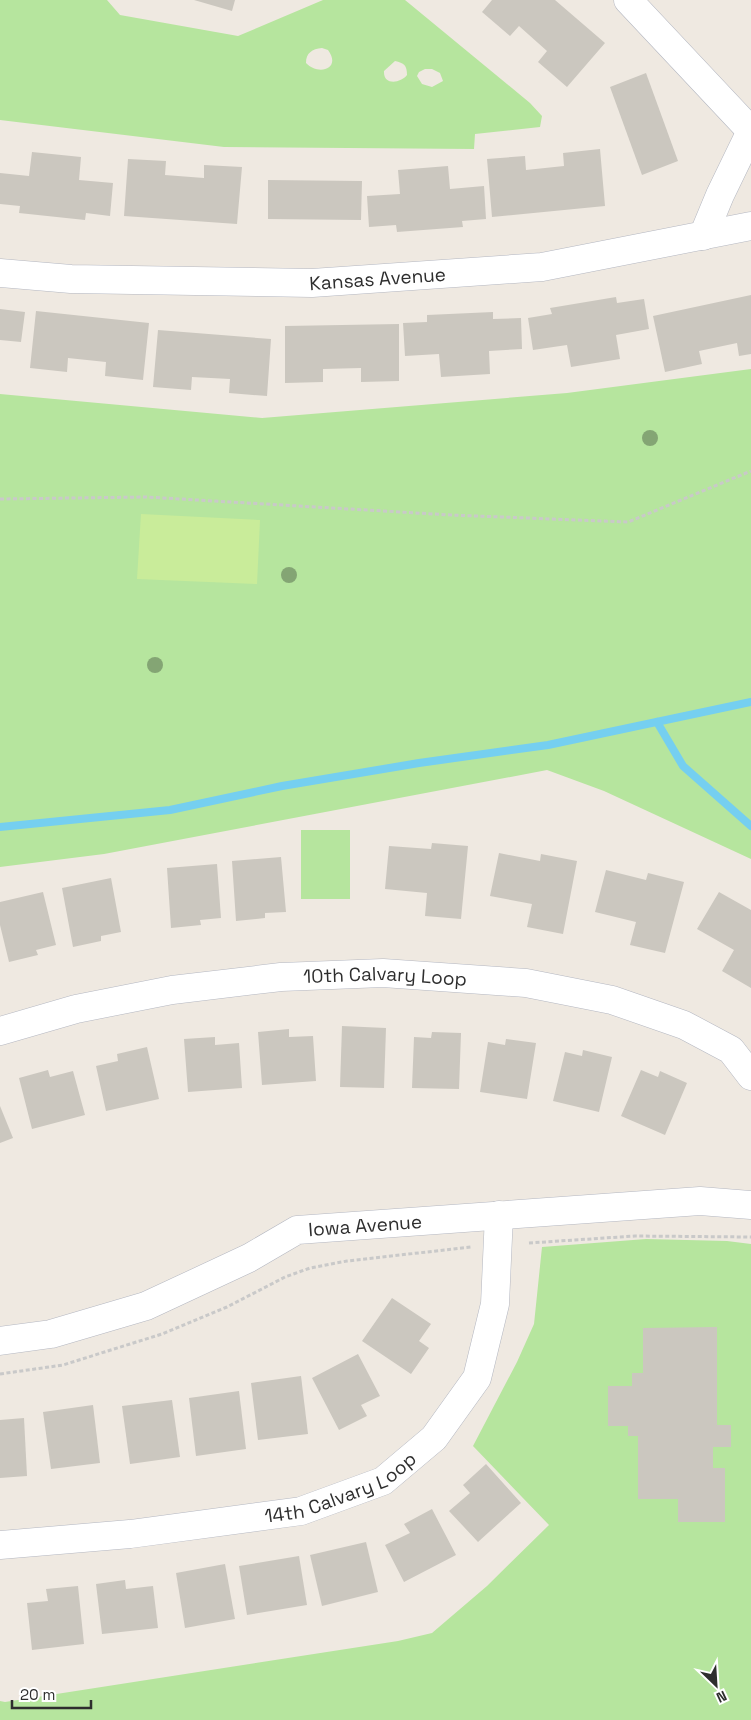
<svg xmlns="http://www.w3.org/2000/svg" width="751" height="1720" font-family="'Space Grotesk',sans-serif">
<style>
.green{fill:#b6e59e;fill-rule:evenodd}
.pitch{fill:#c9ec9a}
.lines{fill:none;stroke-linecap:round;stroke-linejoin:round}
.stream{stroke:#75cff0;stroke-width:8}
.building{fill:#cbc7bf}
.minor-casing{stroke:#b4b7c1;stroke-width:29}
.path{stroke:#c9c9c9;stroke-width:3;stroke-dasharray:4 2.5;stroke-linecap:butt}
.minor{stroke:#fff;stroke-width:28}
.tree{fill:#84a574}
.labels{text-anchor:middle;stroke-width:4.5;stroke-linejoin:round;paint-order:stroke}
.street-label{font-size:19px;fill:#2e2e2e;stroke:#fff}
</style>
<rect width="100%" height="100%" fill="#efe9e1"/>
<g class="green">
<path d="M 0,0 L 107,0 L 120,15 L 238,36 L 323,0 L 405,0 L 530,103 L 542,116 L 540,127 L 475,134 L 474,149 L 224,147 L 0,120 ZM 322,48 L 328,50 C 342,69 318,76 306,63 C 306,53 312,49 322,48 ZM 395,61 C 404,63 407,65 407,75 C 401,83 383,86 384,71 ZM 425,69 L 432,69 L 440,73 L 443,81 L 432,87 L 422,84 L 417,76 L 419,72 Z"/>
<polygon points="751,369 751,859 604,791 547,770 104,854 0,867 0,394 262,418 567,393"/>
<rect x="301" y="830" width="49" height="69"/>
<polygon points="646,1239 727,1241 751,1244 751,1720 0,1720 0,1701 5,1702 398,1641 432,1633 487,1586 549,1525 473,1446 517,1362 534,1324 542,1247"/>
</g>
<polygon class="pitch" points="141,514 260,520 257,584 137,579"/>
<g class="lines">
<g class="stream">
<polyline points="657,722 683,766 751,826"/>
<polyline points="0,827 170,810 282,786 419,763 548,745 751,702"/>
</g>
</g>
<g class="building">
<polygon points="194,0 235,0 232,11"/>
<polygon points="492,0 555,0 605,43 567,87 538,62 547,51 519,26 510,36 482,12"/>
<polygon points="646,73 678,161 642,175 610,87"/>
<polygon points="600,149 605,206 492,217 487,159 525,156 526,170 564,166 563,153"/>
<polygon points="32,152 81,157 79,180 113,183 110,216 86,213 85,220 19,213 20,206 0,204 0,173 29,176"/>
<polygon points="128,159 166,161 165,175 204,178 204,165 242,167 237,224 124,216"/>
<polygon points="448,166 450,189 484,186 486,219 462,221 463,227 397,232 396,225 369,227 367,196 400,194 398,170"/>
<polygon points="268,180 362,181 361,220 268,219"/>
<polygon points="751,295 751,354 739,356 737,343 699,351 702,364 665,372 653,316"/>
<polygon points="616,297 617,303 644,299 649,329 616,335 620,359 571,367 567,345 533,350 528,318 552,314 550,308"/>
<polygon points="0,309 25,312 21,342 0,340"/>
<polygon points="36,311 149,323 143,380 105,376 106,362 68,358 67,372 30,368"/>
<polygon points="493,312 493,319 521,318 522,349 489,351 490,374 441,377 439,354 405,356 403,323 427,322 427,315"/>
<polygon points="399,324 399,381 361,382 361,368 323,369 323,382 285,383 285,326"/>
<polygon points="158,330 271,339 267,396 229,393 230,379 192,377 191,390 153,387"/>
<polygon points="432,843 468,846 461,919 425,916 427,893 385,889 389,846 431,849"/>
<polygon points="499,853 540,861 541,854 577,861 563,934 527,927 532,904 490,896"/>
<polygon points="281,857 286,912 265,913 265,918 236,921 232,861"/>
<polygon points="217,864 221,918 200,920 201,925 171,928 167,868"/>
<polygon points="606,870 646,880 648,873 684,882 665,953 630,945 636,922 595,912"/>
<polygon points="111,878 121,932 101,936 101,941 73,947 62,888"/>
<polygon points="43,892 56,945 36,950 38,955 9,962 0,925 0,902"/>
<polygon points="719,892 751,910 751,988 722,971 734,950 697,929"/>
<polygon points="342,1026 386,1028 384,1088 340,1087"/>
<polygon points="289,1029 289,1037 313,1036 316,1081 262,1085 258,1032"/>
<polygon points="432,1032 461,1033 459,1089 412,1088 414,1037 431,1038"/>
<polygon points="215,1037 215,1045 239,1043 242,1088 188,1092 184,1039"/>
<polygon points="506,1039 536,1043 527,1099 480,1092 488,1042 505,1045"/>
<polygon points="147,1047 159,1099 106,1111 96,1066 118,1061 117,1054"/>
<polygon points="583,1050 612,1057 599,1112 553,1101 565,1052 582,1056"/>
<polygon points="48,1070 50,1077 73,1071 85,1115 32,1129 19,1078"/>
<polygon points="641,1070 658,1077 660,1071 687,1083 665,1135 621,1116"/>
<polygon points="0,1106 13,1138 0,1143"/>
<polygon points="392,1298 431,1324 419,1341 429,1348 411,1374 362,1341"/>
<polygon points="717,1327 717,1425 731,1425 731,1447 713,1447 713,1468 725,1468 725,1522 678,1522 678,1499 638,1499 638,1436 628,1436 628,1426 608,1426 608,1386 632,1386 632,1373 643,1373 643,1328"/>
<polygon points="358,1354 380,1396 361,1405 367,1416 339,1430 312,1378"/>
<polygon points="301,1376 308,1434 258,1440 251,1383"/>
<polygon points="239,1391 246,1449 196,1456 189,1398"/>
<polygon points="172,1400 180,1457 130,1464 122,1406"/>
<polygon points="93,1405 100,1463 51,1469 43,1412"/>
<polygon points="24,1418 27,1476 0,1478 0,1420"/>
<polygon points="486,1464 521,1503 478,1542 449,1511 470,1493 463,1485"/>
<polygon points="432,1509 456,1555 404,1582 385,1545 410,1533 404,1524"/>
<polygon points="366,1542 378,1592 322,1606 310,1555"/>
<polygon points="299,1556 307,1605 247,1615 239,1566"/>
<polygon points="225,1564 235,1619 185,1628 176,1573"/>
<polygon points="125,1580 126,1589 153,1586 158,1628 102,1634 96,1584"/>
<polygon points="78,1586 84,1644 32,1650 27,1603 48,1601 46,1589"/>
</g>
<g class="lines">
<defs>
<g id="minor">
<polyline points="628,0 751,131"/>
<polyline points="703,236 720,195 751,131"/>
<path id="s1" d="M 0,273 L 71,279 L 312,283 L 542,267 L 751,226"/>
<path id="s2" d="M 0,1031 L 76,1009 L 172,990 L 281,977 L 383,973 L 526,983 L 612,1000 L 684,1025 L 731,1050 L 751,1076"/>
<path id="s3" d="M 0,1341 L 51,1334 L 146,1306 L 249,1258 L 297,1230 L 700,1201 L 751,1205"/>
<path id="s4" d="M 0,1545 L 130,1534 L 301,1511 L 383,1481 L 434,1438 L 477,1378 L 495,1304 L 499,1215"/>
</g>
</defs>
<use href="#minor" class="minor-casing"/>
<g class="path">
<polyline points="0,499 146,497 451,515 628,522 751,471"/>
<polyline points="529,1243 635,1236 751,1237"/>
<polyline points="0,1374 63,1365 162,1334 227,1307 285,1277 310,1268 347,1261 471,1247"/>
</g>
<use href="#minor" class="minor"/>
</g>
<g class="tree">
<circle cx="650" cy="438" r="8"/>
<circle cx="289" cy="575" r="8"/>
<circle cx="155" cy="665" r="8"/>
</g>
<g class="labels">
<g class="street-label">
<text dy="7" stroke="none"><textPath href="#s1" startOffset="378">Kansas Avenue</textPath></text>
<text dy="7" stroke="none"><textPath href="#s2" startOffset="391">10th Calvary Loop</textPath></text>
<text dy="7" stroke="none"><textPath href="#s3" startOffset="388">Iowa Avenue</textPath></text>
<text dy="7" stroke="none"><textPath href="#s4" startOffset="348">14th Calvary Loop</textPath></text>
</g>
</g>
<g transform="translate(716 1685) rotate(155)" stroke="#ffffff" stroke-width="4" paint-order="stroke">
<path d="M0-4L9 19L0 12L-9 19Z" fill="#2e2e2e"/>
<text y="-8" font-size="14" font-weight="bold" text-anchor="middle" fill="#2e2e2e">N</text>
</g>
<path d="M12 1700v8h79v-8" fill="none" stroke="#2e2e2e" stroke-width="2.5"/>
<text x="20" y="1700" font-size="15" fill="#2e2e2e" stroke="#ffffff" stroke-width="4" paint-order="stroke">20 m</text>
</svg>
